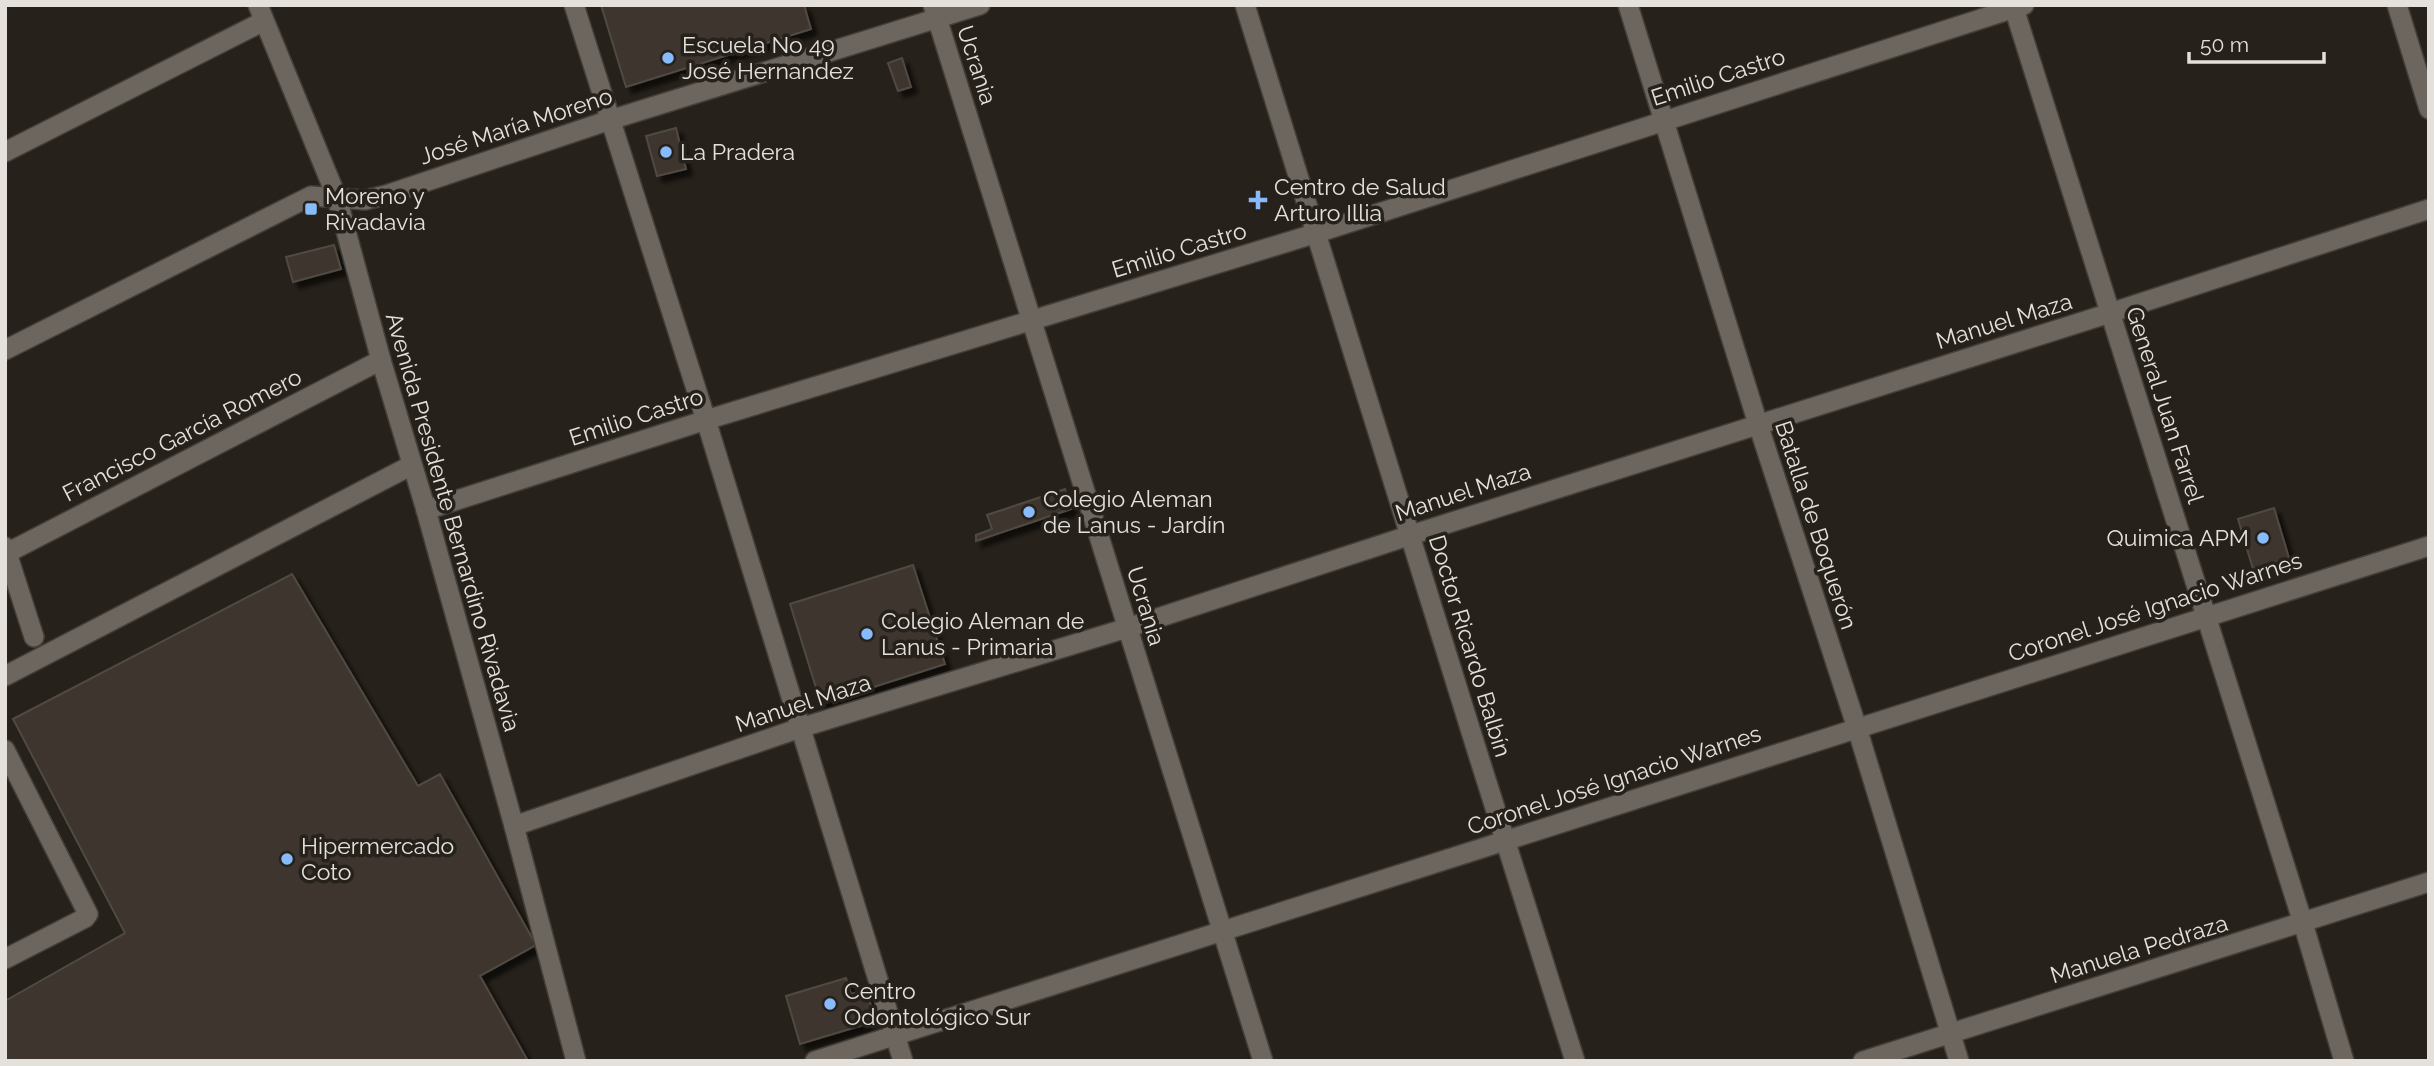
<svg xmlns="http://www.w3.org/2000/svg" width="2434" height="1066" font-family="Raleway,sans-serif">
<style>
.building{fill:#3c362f;stroke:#504a42;stroke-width:2;filter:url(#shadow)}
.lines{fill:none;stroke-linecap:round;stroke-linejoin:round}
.minor-casing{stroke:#423e39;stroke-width:22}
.minor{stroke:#6d665e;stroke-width:19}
.poi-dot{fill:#87bbfb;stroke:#26211a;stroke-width:2.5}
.labels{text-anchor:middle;stroke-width:7;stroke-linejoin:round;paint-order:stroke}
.poi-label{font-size:23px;fill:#e4e1dc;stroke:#26211a;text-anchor:start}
.street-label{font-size:23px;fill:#e4e1dc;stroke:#26211a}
</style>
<defs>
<filter id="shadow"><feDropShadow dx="6" dy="6" stdDeviation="2" flood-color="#0009"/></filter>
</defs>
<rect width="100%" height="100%" fill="#26211a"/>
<g class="building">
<polygon points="601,5 804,5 811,29 626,87"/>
<polygon points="902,58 911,87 898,91 888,63"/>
<polygon points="676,128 686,169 657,176 646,136"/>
<polygon points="334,245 341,269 293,282 286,257"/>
<polygon points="1065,489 1071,509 976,541 976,535 992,529 987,515"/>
<polygon points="2274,508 2289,558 2253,569 2238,519"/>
<polygon points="913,565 945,664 821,704 790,604"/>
<polygon points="292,574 418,786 440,774 536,945 480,976 528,1061 5,1061 5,1001 125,933 13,719"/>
<polygon points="846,978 851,994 866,990 873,1012 870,1020 863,1025 800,1044 786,996"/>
</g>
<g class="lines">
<defs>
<g id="minor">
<polyline points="258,5 337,198 381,360 426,510 514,826 576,1061"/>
<polyline points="574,5 706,420 903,1061"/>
<polyline points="933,5 1263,1061"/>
<path d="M 1245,5 C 1357,357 1462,710 1575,1061"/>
<polyline points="1628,5 1758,424 1857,728 1959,1061"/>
<polyline points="2013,5 2303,923 2344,1061"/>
<polyline points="2397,5 2429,109"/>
<polyline points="5,152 264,21"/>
<polyline points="5,350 311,196 365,200 386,195 610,120 980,5"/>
<polyline points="426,510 706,420 1317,233 2024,5"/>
<polyline points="5,547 34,637"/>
<polyline points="5,554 381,360"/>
<polyline points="5,676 412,465"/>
<polyline points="5,750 88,914 85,918 5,959"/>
<polyline points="514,826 800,728 1127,628 1411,535 2110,313 2429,209"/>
<polyline points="815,1061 2429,546"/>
<polyline points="1863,1061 2429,882"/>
</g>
</defs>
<use href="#minor" class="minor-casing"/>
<use href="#minor" class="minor"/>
</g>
<g class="poi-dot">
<circle cx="668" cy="58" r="7"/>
<circle cx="666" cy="152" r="7"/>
<path d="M1254.5 189.5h7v7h7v7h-7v7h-7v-7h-7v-7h7z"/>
<rect x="304" y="202" width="14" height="14" rx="3.5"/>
<circle cx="1029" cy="512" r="7"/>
<circle cx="2263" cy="538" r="7"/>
<circle cx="867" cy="634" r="7"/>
<circle cx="287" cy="859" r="7"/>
<circle cx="830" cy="1004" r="7"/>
</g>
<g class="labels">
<g class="poi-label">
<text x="682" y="53">Escuela No 49<tspan x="682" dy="26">José Hernandez</tspan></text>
<text x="680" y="160">La Pradera</text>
<text x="1274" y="195">Centro de Salud<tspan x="1274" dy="26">Arturo Illia</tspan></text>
<text x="325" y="204">Moreno y<tspan x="325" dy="26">Rivadavia</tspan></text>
<text x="1043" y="507">Colegio Aleman<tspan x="1043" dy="26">de Lanus - Jardín</tspan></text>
<text x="2249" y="546" text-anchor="end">Quimica APM</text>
<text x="881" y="629">Colegio Aleman de<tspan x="881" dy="26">Lanus - Primaria</tspan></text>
<text x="301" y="854">Hipermercado<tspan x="301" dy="26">Coto</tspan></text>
<text x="844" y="999">Centro<tspan x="844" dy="26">Odontológico Sur</tspan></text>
</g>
<g class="street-label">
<text transform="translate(977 65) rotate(72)" y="8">Ucrania</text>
<text transform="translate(1718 77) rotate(-18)" y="8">Emilio Castro</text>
<text transform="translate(516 126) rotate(-18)" y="8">José María Moreno</text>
<text transform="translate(1179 250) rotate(-17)" y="8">Emilio Castro</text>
<text transform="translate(2004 321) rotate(-17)" y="8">Manuel Maza</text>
<text transform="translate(2165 405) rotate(72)" y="8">General Juan Farrel</text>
<text transform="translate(636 417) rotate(-18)" y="8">Emilio Castro</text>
<text transform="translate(182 435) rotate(-27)" y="8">Francisco García Romero</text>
<text transform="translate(1463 492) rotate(-18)" y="8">Manuel Maza</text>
<text transform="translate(453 522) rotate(74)" y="8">Avenida Presidente Bernardino Rivadavia</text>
<text transform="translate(1816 525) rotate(72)" y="8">Batalla de Boquerón</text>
<text transform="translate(1146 606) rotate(73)" y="8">Ucrania</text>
<text transform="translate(2155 607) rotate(-18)" y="8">Coronel José Ignacio Warnes</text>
<text transform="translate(1470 646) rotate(73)" y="8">Doctor Ricardo Balbín</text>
<text transform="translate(803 703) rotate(-18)" y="8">Manuel Maza</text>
<text transform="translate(1614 780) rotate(-18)" y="8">Coronel José Ignacio Warnes</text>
<text transform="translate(2139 949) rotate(-17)" y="8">Manuela Pedraza</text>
</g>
</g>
<rect width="2434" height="1066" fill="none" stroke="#e4e1dc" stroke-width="14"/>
<path d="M2189 52v10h135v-10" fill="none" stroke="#e4e1dc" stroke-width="3.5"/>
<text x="2200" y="52" font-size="21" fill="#e4e1dc" stroke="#26211a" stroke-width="5" paint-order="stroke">50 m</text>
</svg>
